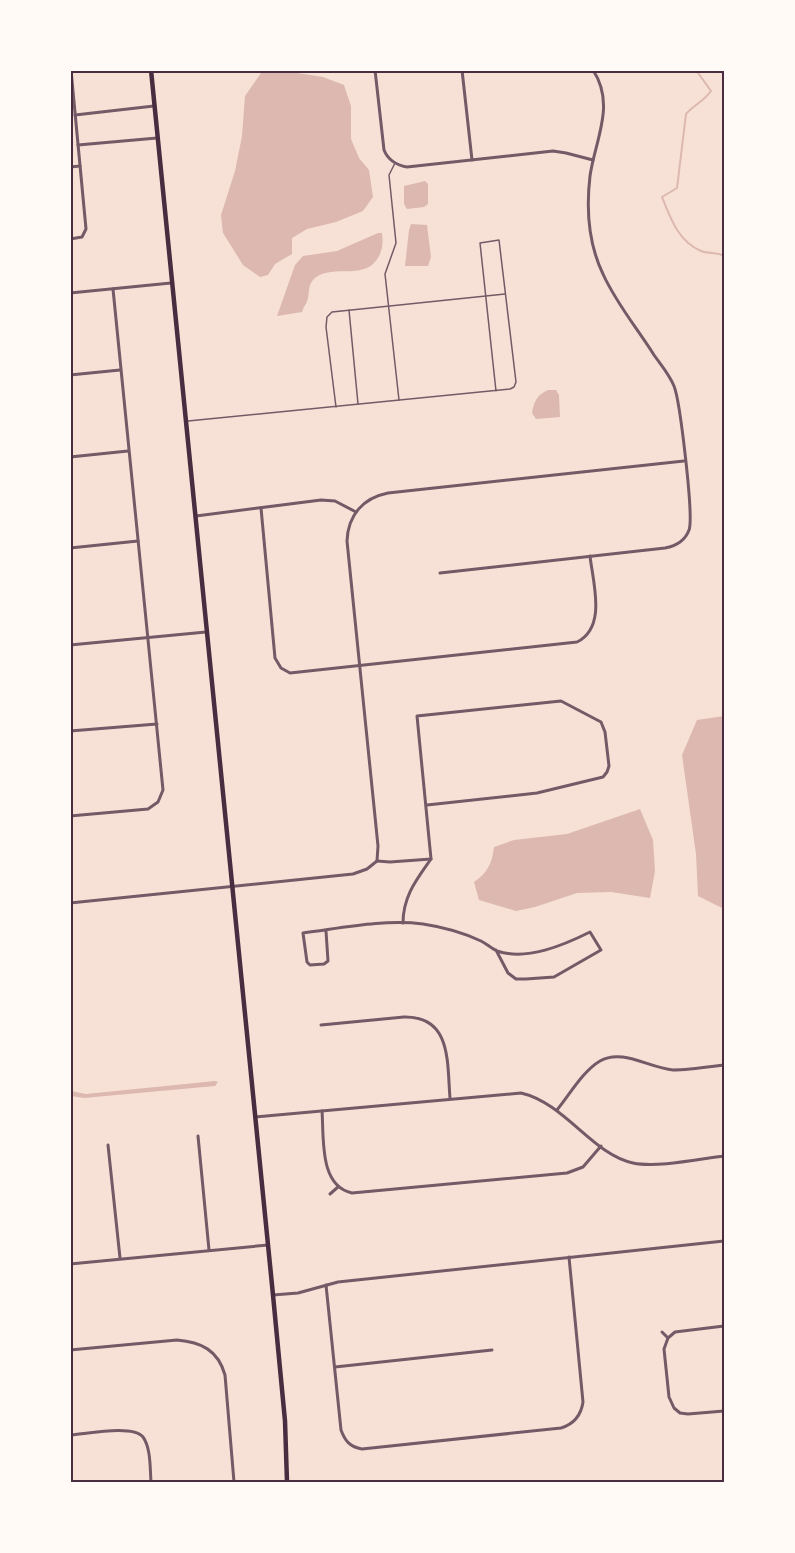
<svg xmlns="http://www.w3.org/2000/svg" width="795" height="1553" font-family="Mulish,sans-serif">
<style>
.water{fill:#dcb8b0}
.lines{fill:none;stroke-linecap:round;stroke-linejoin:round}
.stream{stroke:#dcb8b0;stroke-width:2}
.service{stroke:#755966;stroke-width:1.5}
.minor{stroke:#755966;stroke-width:3}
.primary{stroke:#4a2c40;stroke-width:4.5}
.neatline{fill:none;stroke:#4a2c40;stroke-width:2}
</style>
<rect width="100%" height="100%" fill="#f7e1d7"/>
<g class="water">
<polygon points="285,71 323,77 344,85 351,106 351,139 359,158 369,170 373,197 363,211 336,222 307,229 292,238 292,254 275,264 268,275 260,277 243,265 223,233 221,215 235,171 242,136 245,96 261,73"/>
<polygon points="425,181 428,184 428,204 424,207 407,209 404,204 404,186"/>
<polygon points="411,224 427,225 431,257 428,266 405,266 409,230"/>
<path d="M 378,233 L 382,233 C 383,242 383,248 379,256 C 366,282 334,263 315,278 C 306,286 311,294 306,304 C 304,306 303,309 302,312 L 277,316 L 295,265 L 303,256 L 337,251 Z"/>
<path d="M 548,390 L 556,390 L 559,395 L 560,417 L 536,419 L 532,413 C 534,401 537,395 548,390 Z"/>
<polygon points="724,716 724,909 698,896 696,854 682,755 697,720"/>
<path d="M 640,809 L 653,840 L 655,871 L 650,898 L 611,892 L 577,893 L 535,907 L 516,911 L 479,900 L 474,882 C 487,873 492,864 494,847 L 514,840 L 567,834 Z"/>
<polygon points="215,1081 218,1082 215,1086 84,1098 71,1096 71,1091 86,1094"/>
</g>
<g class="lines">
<path class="stream" d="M 696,70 L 711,91 C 704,101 694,105 686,114 L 677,188 L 662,197 C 671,219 678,241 701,251 C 709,254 718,252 724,256"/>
<g class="service">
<polyline points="395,163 389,175 396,243 385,274 399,400"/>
<polyline points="349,310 358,404"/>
<polyline points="336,407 326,327 327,317 332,312 505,294"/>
<polyline points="188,421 510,389 514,387 516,382 499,240 480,243 496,391"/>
</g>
<g class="minor">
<path d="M 375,70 L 384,150 C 388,160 396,165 407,167 L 553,151 L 566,153 L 593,160"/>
<polyline points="462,70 472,160"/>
<polyline points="75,115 154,106"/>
<polyline points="78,145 157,138"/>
<polyline points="70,167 80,166"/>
<polyline points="70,239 82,237 86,229 71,70"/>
<polyline points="70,293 171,283"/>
<polyline points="70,375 120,370"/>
<polyline points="70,457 128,451"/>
<path d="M 261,508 L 275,658 L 281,668 L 290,673 L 577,642 C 607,627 593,583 590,556"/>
<polyline points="196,516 321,500 335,501 356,512"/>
<polyline points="70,548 138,541"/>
<path d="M 440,573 L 665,548 C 676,546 685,541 689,530 C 694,517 680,401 674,386 C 669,374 661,365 654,355 C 637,328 616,303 603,274 C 588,243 586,210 590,176 C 595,140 616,105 593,70"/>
<polyline points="70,645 206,632"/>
<polyline points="70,731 157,724"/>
<polyline points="70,816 148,809 158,802 163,790 113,289"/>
<path d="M 377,861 L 378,846 L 347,541 C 348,515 363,498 388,493 L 684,461"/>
<polyline points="377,861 390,862 431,859"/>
<polyline points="70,903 353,874 367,869 377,861"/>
<path d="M 403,923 C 403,896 417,879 431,859 L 417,716 L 561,701 L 601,722 L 605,732 L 609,766 L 607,772 L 603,777 L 537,793 L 427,805"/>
<path d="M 326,931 L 328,961 L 324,964 L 310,965 L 307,962 L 303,933 C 342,928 384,919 423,924 C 443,927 464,933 481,941 C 487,944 492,949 497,951 C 527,961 564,945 590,932 L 601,950 L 554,977 L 526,979 L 516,979 L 508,973 L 496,950"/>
<path d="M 321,1025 L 404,1017 C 452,1016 447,1063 450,1098"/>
<path d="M 557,1110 C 570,1094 583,1071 600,1061 C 622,1048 649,1068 673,1070 C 690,1070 708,1067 724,1065"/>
<path d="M 322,1111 C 324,1138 319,1186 352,1193 L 567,1173 L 583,1167 L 601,1146"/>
<path d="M 255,1117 L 521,1093 C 565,1103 593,1155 633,1163 C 657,1168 699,1159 724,1156"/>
<polyline points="198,1136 209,1250"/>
<polyline points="108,1145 120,1258"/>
<polyline points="330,1194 338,1187"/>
<polyline points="70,1264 268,1245"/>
<path d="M 326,1285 L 341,1430 C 345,1441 350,1447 362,1449 L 561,1428 C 574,1424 581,1416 583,1402 L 569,1257"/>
<polyline points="273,1295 298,1293 338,1282 724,1241"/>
<polyline points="724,1326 675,1332 668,1338 664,1349 669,1397 674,1408 680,1413 688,1414 724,1411"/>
<polyline points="662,1332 668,1338"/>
<path d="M 70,1350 L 177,1340 C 201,1342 218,1350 225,1375 L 234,1482"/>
<polyline points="335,1367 492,1350"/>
<path d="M 70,1435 C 86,1434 133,1424 143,1437 C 151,1448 150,1469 151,1482"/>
</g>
<polyline class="primary" points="151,70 273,1295 285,1421 287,1482"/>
</g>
<rect width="795" height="1553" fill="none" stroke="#fffaf5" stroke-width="144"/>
<rect x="72" y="72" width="651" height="1409" class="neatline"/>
</svg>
